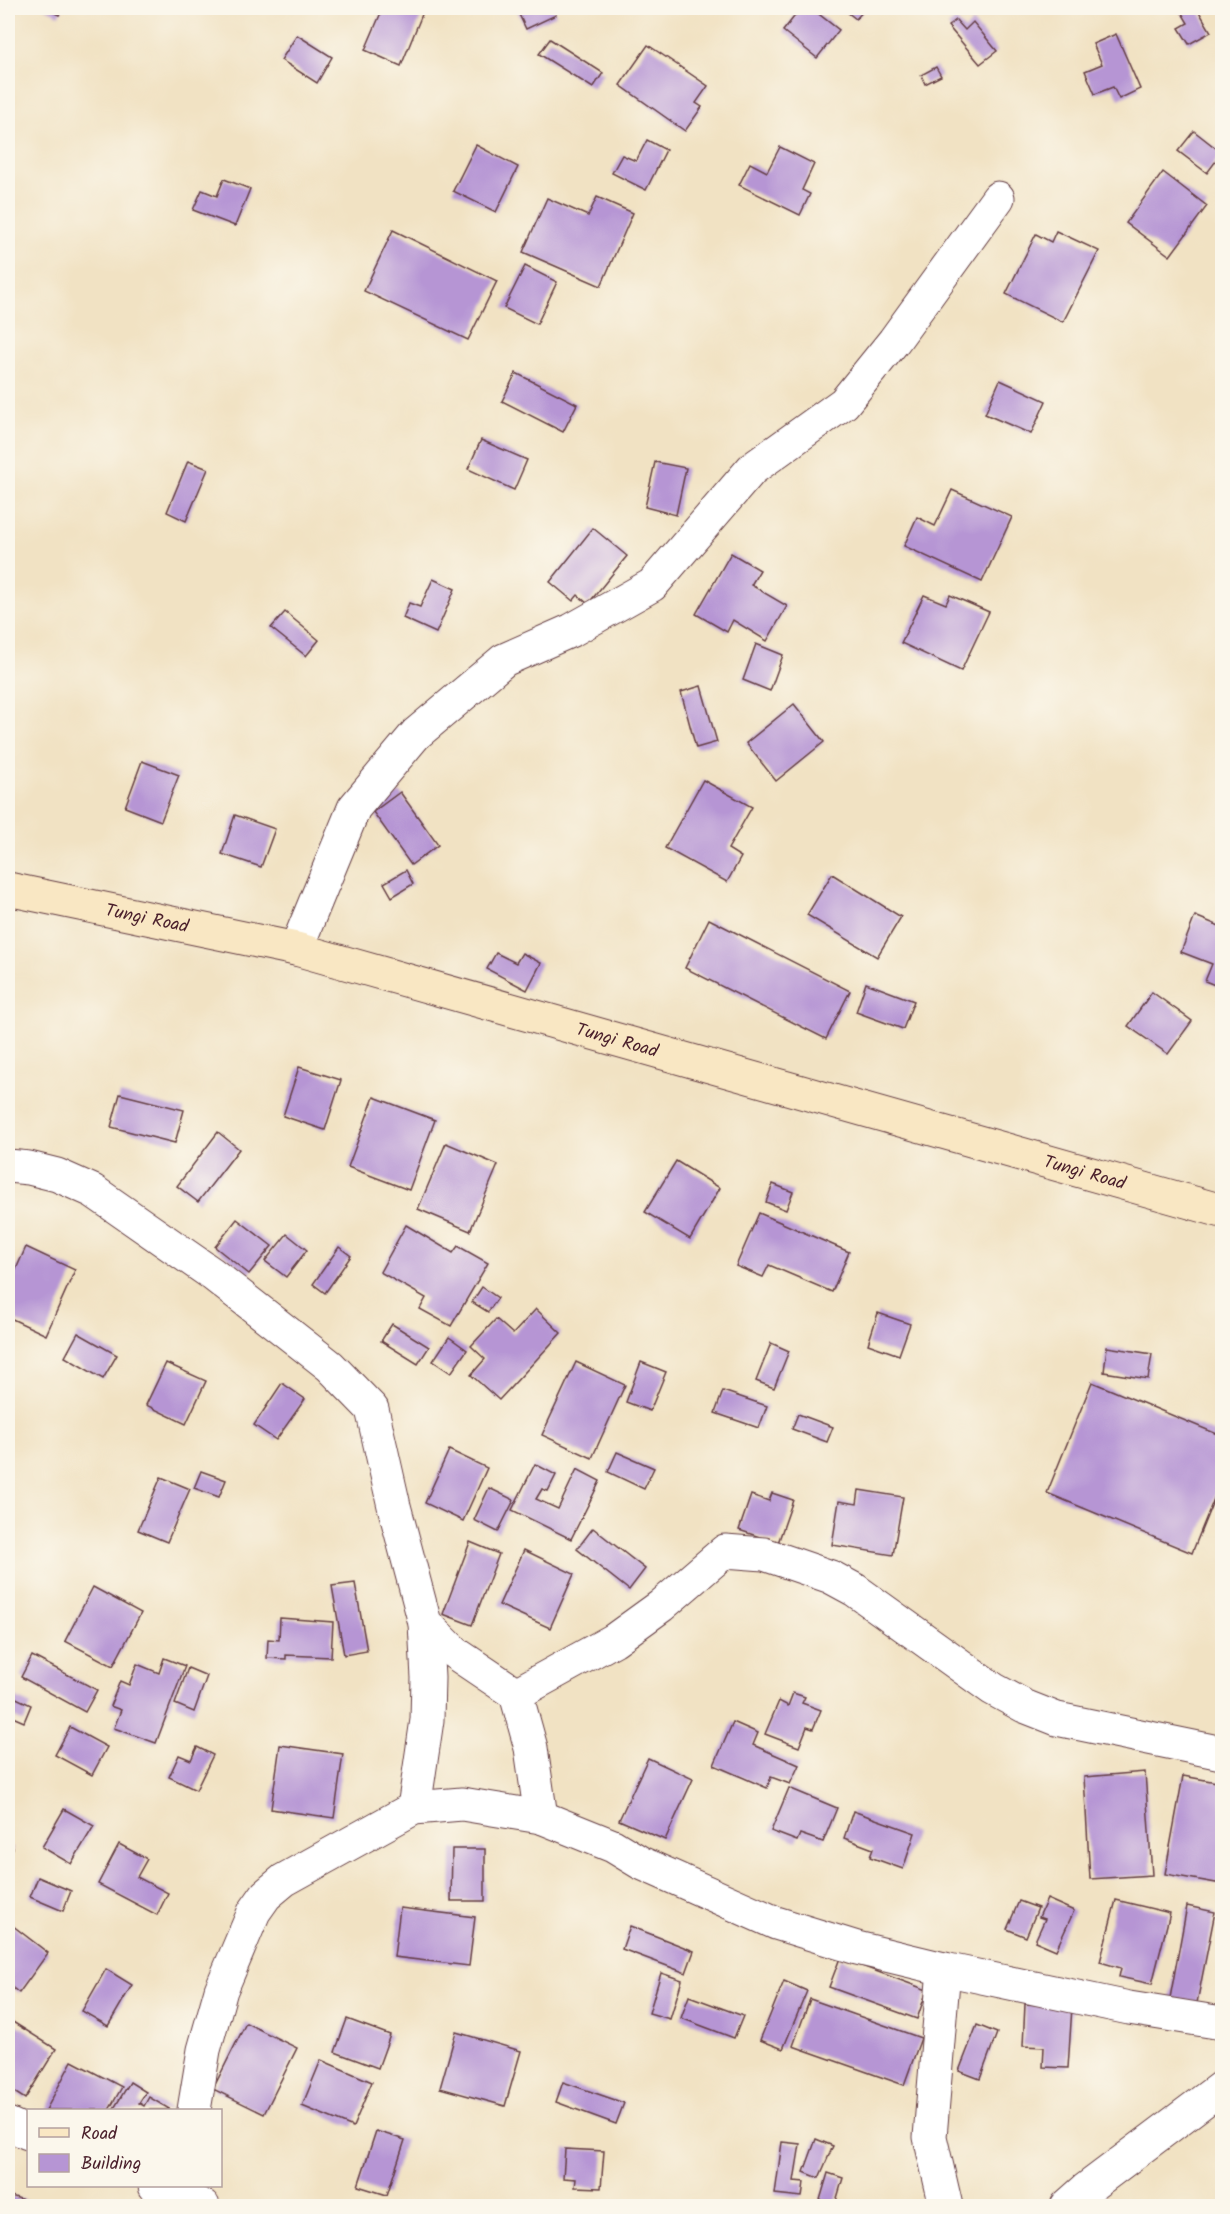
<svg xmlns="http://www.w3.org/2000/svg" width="1230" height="2214" font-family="Kalam,sans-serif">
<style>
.building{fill:#b695d4}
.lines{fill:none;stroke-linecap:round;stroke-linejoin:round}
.minor-casing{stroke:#633c42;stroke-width:35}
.secondary-casing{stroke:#633c42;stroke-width:35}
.minor{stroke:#fff;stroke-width:33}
.secondary{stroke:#f9e7c3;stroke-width:33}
.labels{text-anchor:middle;stroke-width:6;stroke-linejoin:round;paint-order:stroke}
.street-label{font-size:18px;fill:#4a1f2b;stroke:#fbf7ec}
</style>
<rect width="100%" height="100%" fill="#fbf7ec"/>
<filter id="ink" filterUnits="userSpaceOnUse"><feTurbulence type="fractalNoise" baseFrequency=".0167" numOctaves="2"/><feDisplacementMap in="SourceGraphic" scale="12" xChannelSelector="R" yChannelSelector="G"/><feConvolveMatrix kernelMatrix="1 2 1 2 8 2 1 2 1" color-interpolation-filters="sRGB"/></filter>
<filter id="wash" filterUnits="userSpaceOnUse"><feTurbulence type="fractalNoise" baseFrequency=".008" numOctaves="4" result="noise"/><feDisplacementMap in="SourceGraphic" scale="24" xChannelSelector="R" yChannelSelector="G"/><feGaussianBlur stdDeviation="1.35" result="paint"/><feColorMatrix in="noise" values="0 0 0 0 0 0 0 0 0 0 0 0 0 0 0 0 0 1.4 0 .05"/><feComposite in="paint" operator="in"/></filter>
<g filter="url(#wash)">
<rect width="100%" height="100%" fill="#f1e2c3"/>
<g id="blocks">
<g class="building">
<polygon points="8,8 16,8 13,16 8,14"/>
<polygon points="44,8 63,8 59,15"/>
<polygon points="383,8 413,8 423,12 401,66 365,50"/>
<polygon points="516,8 553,8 556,15 526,29"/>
<polygon points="801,8 811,8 839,30 817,58 783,31"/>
<polygon points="842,8 866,8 856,19"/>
<polygon points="1179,8 1197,8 1211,32 1189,44 1179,28 1188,23"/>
<polygon points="956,20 965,30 973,22 997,51 980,64 948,26"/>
<polygon points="1116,34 1140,89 1119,99 1113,87 1095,94 1085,71 1102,64 1093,44"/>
<polygon points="297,35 332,57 317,83 281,60"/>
<polygon points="550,39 603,73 593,88 539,54"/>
<polygon points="648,45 708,86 696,103 702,107 685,131 620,85"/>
<polygon points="936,67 941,76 925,84 921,75"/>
<polygon points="1194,131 1222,153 1207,173 1178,151"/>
<polygon points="647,140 666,150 646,190 612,173 622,155 636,161"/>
<polygon points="476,145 518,167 496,212 453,191"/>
<polygon points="780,147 814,164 802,190 810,194 800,215 739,185 750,163 767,172"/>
<polygon points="1163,172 1207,206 1170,256 1126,223"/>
<polygon points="224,179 250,189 235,226 193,210 202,190 217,196"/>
<polygon points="597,197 633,213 601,286 523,252 547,198 588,216"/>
<polygon points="393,230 497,281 468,340 364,291"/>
<polygon points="1056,231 1099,251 1063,322 1006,294 1036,234 1051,242"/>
<polygon points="525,266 557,282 537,324 504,308"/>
<polygon points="516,373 577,404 563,432 502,401"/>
<polygon points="1000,380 1046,401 1031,434 985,414"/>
<polygon points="481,440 527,460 514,490 468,469"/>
<polygon points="188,461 208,469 186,521 167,512"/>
<polygon points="655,462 686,468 676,515 645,507"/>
<polygon points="952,490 1012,517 982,582 904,546 917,517 935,526"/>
<polygon points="593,528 627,556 588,604 578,595 573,601 550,582"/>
<polygon points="731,553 760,570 751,585 787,606 767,641 733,620 727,632 696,614"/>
<polygon points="433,579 455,589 436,633 403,618 409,603 420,607"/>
<polygon points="924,595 946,604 950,595 989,612 961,671 901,643"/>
<polygon points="285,612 319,640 306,656 271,628"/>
<polygon points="756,644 783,655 770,691 743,680"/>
<polygon points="701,686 717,742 696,748 681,692"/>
<polygon points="794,704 824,742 776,781 746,743"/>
<polygon points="142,761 179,775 161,821 125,807"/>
<polygon points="703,780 752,807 728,849 741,857 727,882 665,848"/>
<polygon points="400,792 438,845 411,865 373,812"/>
<polygon points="235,815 275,829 261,867 222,854"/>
<polygon points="406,870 413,884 392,897 384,883"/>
<polygon points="832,874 901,917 877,957 807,915"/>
<polygon points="1195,916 1222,927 1222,988 1205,981 1212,964 1181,952"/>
<polygon points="709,919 850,991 826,1039 685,968"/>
<polygon points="496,953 516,963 522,953 541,963 527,990 487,969"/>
<polygon points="866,983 914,1001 903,1029 856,1012"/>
<polygon points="1152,992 1192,1021 1168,1054 1128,1026"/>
<polygon points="299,1067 341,1080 325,1130 283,1116"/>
<polygon points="120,1094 184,1110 175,1143 111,1127"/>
<polygon points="374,1097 435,1120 409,1190 348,1167"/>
<polygon points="218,1132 239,1149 198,1202 177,1186"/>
<polygon points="446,1143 498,1165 470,1231 418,1209"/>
<polygon points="676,1161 720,1188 690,1239 645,1212"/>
<polygon points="773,1184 793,1192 786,1210 766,1202"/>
<polygon points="759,1213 849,1252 832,1292 769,1265 763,1277 736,1266"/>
<polygon points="237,1219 272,1246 249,1274 215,1247"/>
<polygon points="406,1225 453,1253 458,1246 488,1263 451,1326 420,1309 426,1298 380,1272"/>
<polygon points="287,1234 307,1250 286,1277 265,1261"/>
<polygon points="26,1247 75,1270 46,1335 8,1317 8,1287"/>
<polygon points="339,1247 351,1256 325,1293 313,1284"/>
<polygon points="482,1287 498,1298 488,1312 472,1302"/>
<polygon points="536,1309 561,1333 499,1400 471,1375 485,1359 471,1346 496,1319 513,1334"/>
<polygon points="878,1313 910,1324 899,1355 868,1344"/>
<polygon points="392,1324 429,1347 418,1364 381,1341"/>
<polygon points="78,1333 117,1355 103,1379 65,1357"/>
<polygon points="449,1337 467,1350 451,1373 433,1361"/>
<polygon points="771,1343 789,1351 774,1388 756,1381"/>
<polygon points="1107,1347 1152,1354 1148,1379 1104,1372"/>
<polygon points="576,1362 625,1385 592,1458 542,1435"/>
<polygon points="641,1362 666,1372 650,1411 626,1402"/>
<polygon points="166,1363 206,1381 186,1424 146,1405"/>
<polygon points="1092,1382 1222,1436 1222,1479 1192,1553 1047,1493"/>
<polygon points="282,1383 305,1399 276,1440 254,1425"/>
<polygon points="723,1391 767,1406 759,1428 715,1413"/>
<polygon points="798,1414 833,1427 827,1442 792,1429"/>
<polygon points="449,1450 487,1468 463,1521 425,1503"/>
<polygon points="617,1452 654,1468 644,1489 608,1472"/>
<polygon points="535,1464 556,1475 548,1491 542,1489 536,1499 558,1509 577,1469 600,1481 571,1539 512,1510"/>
<polygon points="201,1471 226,1480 219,1497 194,1488"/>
<polygon points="161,1477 190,1489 167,1542 138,1530"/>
<polygon points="489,1488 514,1500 498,1532 474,1520"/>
<polygon points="859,1490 903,1497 893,1555 832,1545 839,1501 857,1504"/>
<polygon points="772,1493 793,1500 778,1543 739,1530 751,1495 769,1501"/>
<polygon points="593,1528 645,1569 629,1590 577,1549"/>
<polygon points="470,1542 499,1554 472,1625 443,1614"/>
<polygon points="524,1550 574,1574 550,1628 499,1605"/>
<polygon points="355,1583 367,1651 344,1655 332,1586"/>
<polygon points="93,1587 141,1613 113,1666 65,1641"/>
<polygon points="280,1618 333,1622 331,1657 286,1655 286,1659 267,1658 268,1639 279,1640"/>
<polygon points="32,1656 97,1690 85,1712 21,1677"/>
<polygon points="164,1658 185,1666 156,1743 114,1728 121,1710 110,1706 120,1681 129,1685 137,1664 159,1673"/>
<polygon points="188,1668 207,1676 194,1712 175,1704"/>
<polygon points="793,1693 805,1697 802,1703 821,1710 813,1729 807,1727 799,1747 765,1734 779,1701 788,1706"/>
<polygon points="8,1694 31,1705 24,1722 8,1715"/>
<polygon points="733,1722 758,1733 753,1745 799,1765 790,1784 771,1777 767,1788 714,1765"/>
<polygon points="70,1727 107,1747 92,1775 55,1755"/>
<polygon points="280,1745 343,1754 334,1818 271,1809"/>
<polygon points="197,1747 213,1755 196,1790 169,1777 179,1755 191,1760"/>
<polygon points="648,1758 693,1779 665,1840 619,1820"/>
<polygon points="1145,1772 1152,1875 1090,1879 1084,1777"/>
<polygon points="1183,1776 1222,1783 1222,1884 1165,1874"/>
<polygon points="789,1788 837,1808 823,1842 800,1834 797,1841 771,1831"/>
<polygon points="64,1809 94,1826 71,1864 42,1847"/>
<polygon points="853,1811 915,1833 903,1869 870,1857 873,1849 844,1838"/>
<polygon points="8,1844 13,1848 8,1858"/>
<polygon points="119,1844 147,1859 137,1877 168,1893 157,1915 98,1884"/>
<polygon points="452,1849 485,1849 485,1901 451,1901"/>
<polygon points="38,1877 71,1891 63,1911 30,1897"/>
<polygon points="1047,1899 1074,1911 1056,1950 1035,1941 1045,1919 1039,1917"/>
<polygon points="1116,1900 1170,1913 1152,1984 1119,1977 1121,1968 1100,1962"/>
<polygon points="1019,1901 1038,1908 1026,1937 1007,1929"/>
<polygon points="1187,1906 1215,1912 1197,2003 1170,1998"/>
<polygon points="400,1908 475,1917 469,1966 394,1957"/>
<polygon points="8,1922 48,1953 19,1993 8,1984"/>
<polygon points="630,1926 694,1951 686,1973 622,1949"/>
<polygon points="840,1958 927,1990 917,2019 829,1987"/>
<polygon points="106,1969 132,1985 108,2026 82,2011"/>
<polygon points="661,1973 682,1980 670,2019 649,2013"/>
<polygon points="784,1981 807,1991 783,2049 760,2040"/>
<polygon points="689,1996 743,2016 734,2038 681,2018"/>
<polygon points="810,1999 921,2038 904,2085 793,2046"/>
<polygon points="1025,2004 1072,2007 1068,2068 1043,2067 1044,2047 1023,2046"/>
<polygon points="8,2019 56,2049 25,2099 8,2088"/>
<polygon points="347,2019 390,2035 378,2068 335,2052"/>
<polygon points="246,2023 297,2048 264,2114 213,2089"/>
<polygon points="977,2025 997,2033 980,2079 959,2071"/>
<polygon points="456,2032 521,2051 505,2106 440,2088"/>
<polygon points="321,2060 372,2082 353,2127 302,2106"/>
<polygon points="72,2061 122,2087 109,2110 46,2110"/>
<polygon points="130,2082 146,2092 139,2103 144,2106 149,2097 171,2110 113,2110"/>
<polygon points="563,2082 624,2103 616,2124 556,2102"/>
<polygon points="376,2131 405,2140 387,2195 358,2186"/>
<polygon points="816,2139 833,2146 819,2178 804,2172"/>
<polygon points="782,2142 800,2144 794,2181 804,2182 802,2197 775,2194"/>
<polygon points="565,2149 604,2151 601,2188 575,2187 576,2179 563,2178"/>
<polygon points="828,2173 843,2178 835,2205 820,2200"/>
<polygon points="8,2195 42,2206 8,2206"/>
</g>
</g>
</g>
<g filter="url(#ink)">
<use href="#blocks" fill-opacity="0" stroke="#633c42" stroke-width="1.5"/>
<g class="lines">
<defs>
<g id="minor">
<polyline points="296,949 354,808 416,734 504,660 572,630 652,585 752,469 844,403 894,341 998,198"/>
<polyline points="8,1166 29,1168 57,1175 93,1191 211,1273 330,1366 372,1409 394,1506 425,1623 455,1653 516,1694 531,1748 541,1817"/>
<polyline points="516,1694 614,1640 661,1606 725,1551 764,1554 831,1577 855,1590 993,1689 1024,1706 1057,1719 1222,1753"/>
<polyline points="414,1808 427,1720 428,1678 425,1623"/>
<polyline points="944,1969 930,2137 946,2206"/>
<polyline points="194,2110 204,2050 221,1990 254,1912 266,1895 284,1880 414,1808 462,1804 541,1817 613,1846 641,1863 776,1923 857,1948 944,1969 1129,2008 1222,2023"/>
<polyline points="8,2124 28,2133"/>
<polyline points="155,2186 203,2206"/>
<polyline points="1067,2206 1085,2190 1222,2087"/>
</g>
<g id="secondary">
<path id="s1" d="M 8,889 L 296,949 L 1222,1211"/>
</g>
</defs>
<use href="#minor" class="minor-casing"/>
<use href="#secondary" class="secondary-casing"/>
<use href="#minor" class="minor"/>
<use href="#secondary" class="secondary"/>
</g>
</g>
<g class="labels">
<g class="street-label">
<text dy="6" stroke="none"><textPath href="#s1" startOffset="142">Tungi Road</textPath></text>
<text dy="6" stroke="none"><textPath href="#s1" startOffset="628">Tungi Road</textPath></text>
<text dy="6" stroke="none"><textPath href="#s1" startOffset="1114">Tungi Road</textPath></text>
</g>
</g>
<rect width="1230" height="2214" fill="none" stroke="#fbf7ec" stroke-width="30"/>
<rect x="27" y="2109" width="195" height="78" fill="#fbf7ec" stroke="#b4a19f" stroke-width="1.5"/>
<rect x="39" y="2128" width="30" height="9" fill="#f9e7c3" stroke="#b4a19f" stroke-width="1.5"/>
<text x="81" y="2139" font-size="18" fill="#4a1f2b">Road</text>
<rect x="39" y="2154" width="30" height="18" fill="#b695d4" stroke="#b4a19f" stroke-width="1.5"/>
<text x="81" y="2169" font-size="18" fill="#4a1f2b">Building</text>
</svg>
